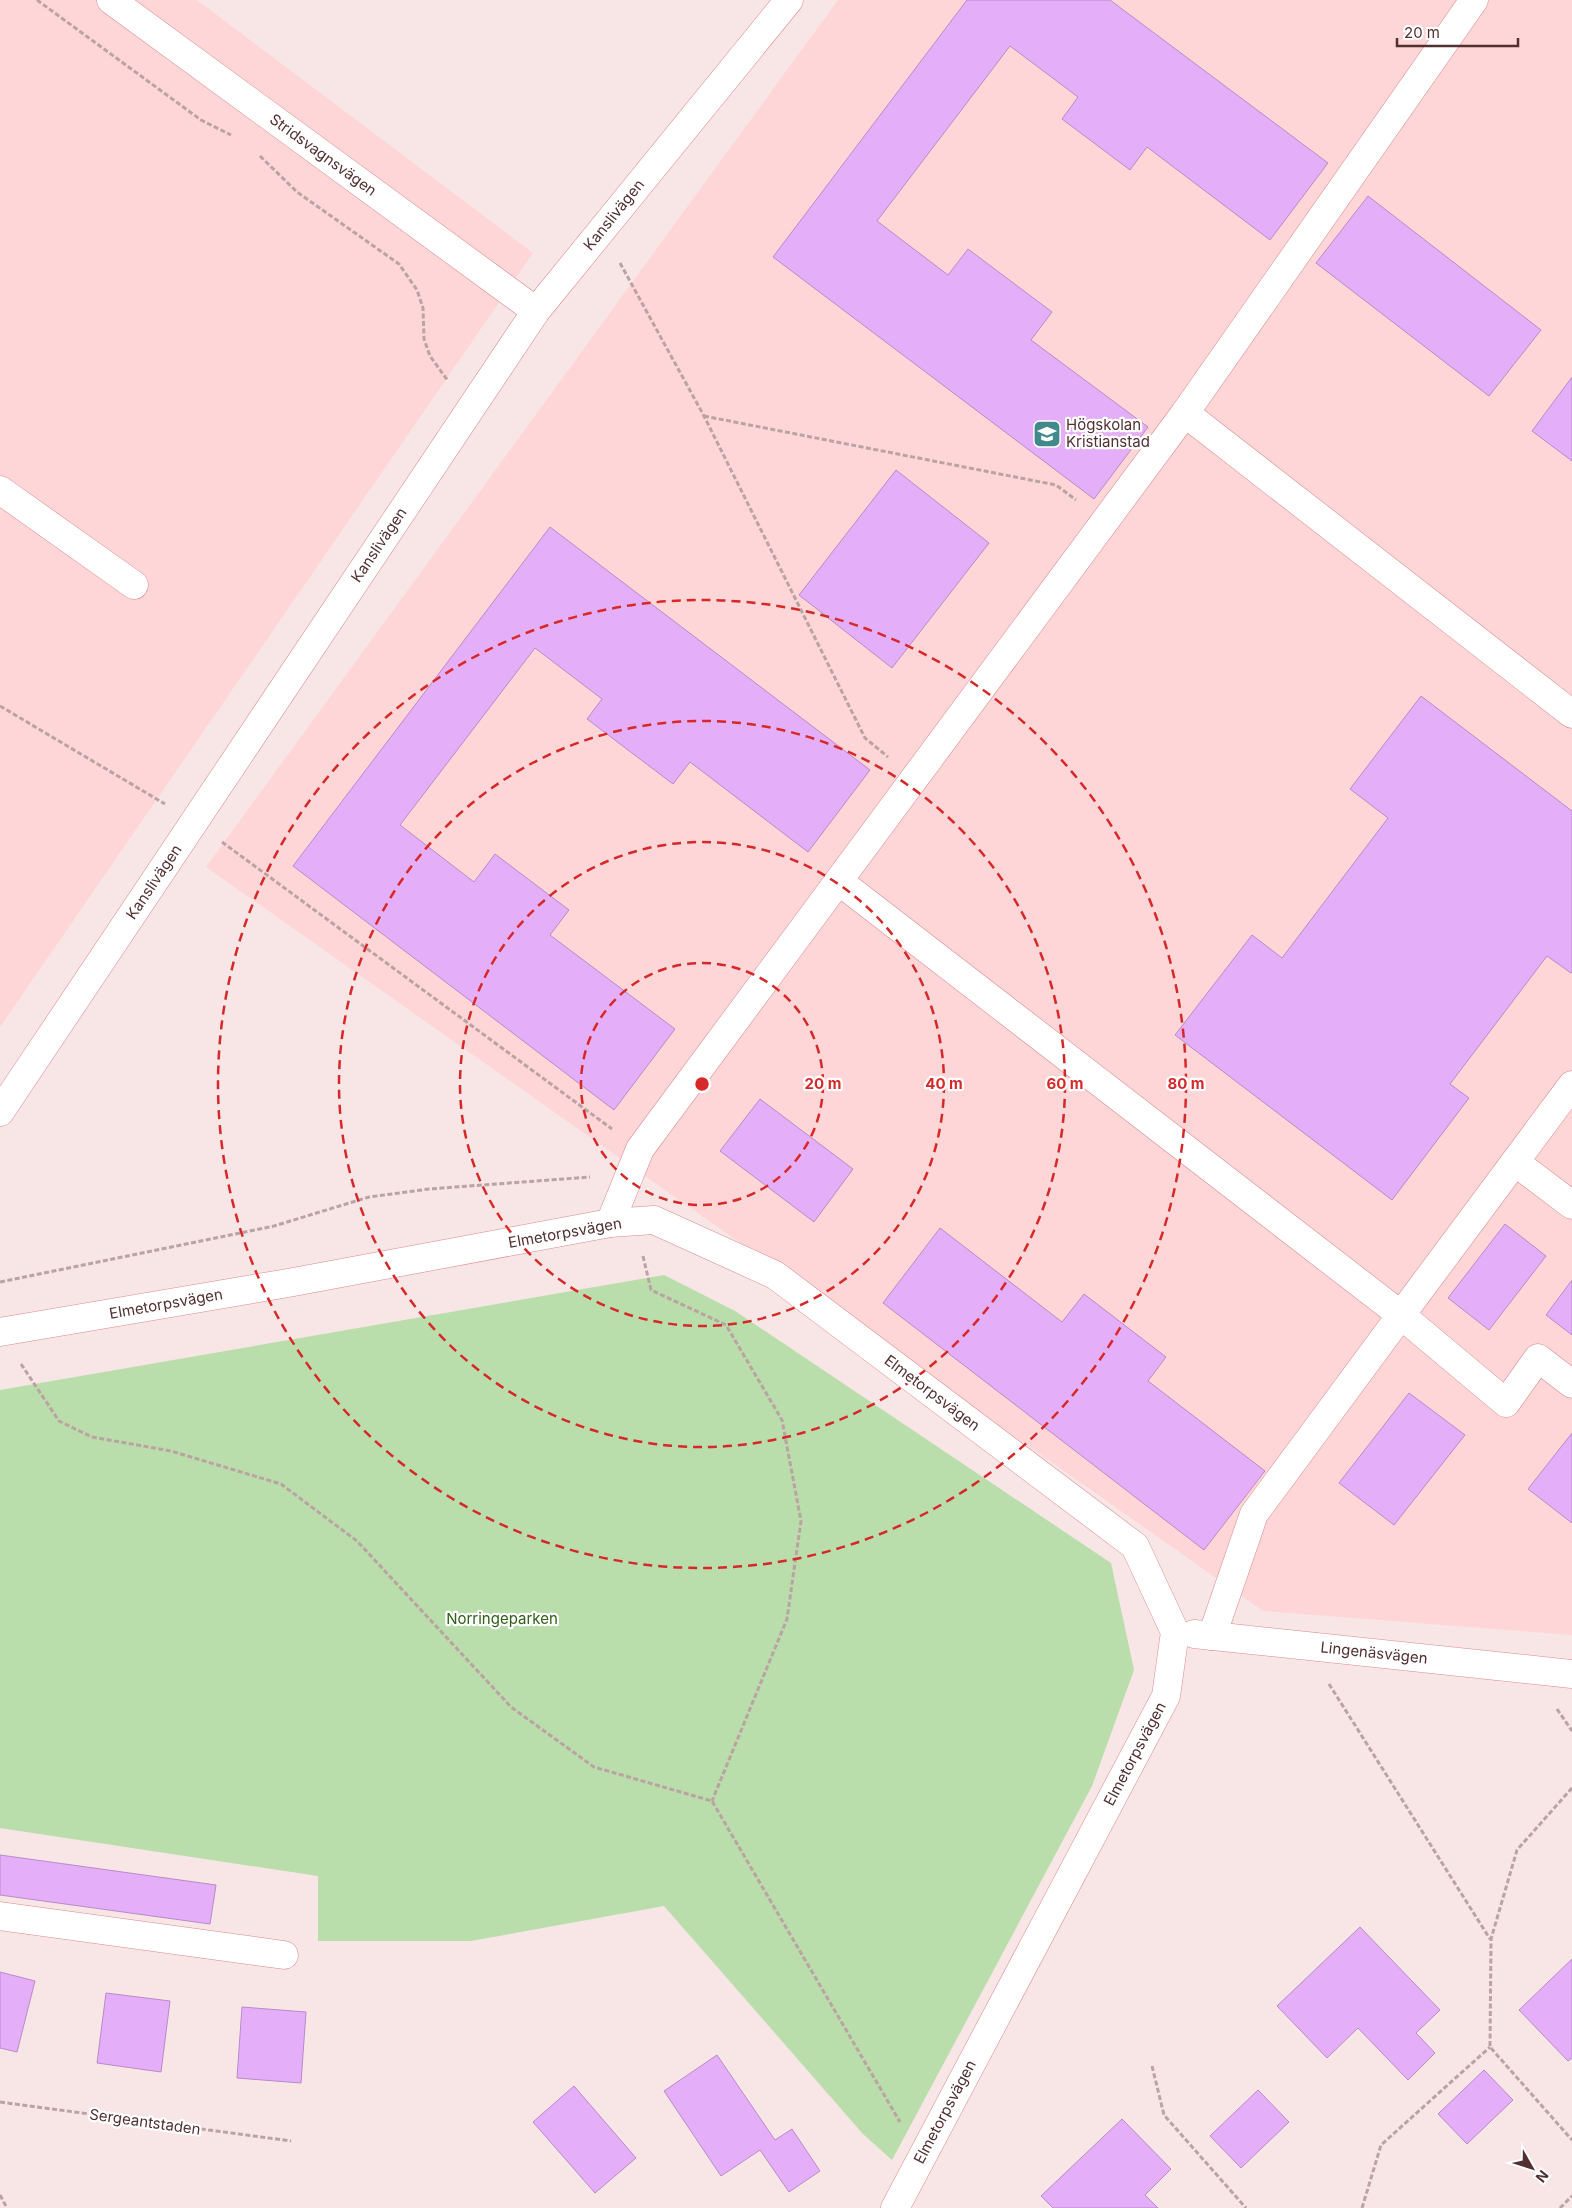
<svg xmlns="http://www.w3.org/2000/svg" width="1572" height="2208" font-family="Inter,sans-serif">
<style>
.built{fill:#fed6d7}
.green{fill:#b9ddab}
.building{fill:#e4aff8;stroke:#b88ac8}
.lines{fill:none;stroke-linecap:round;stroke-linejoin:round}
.minor-casing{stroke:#dc898d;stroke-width:29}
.path{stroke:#bba2a3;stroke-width:3;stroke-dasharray:5 2.5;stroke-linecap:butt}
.minor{stroke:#fff;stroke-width:28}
.ring{fill:none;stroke:#d62828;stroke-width:2.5;stroke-dasharray:9 6}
.labels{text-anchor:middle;stroke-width:4.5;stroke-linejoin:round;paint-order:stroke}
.street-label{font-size:15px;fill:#523031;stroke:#fff}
.poi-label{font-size:15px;fill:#523031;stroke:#fff;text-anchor:start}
.park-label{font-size:15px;fill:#306017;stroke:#fff}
.centre{fill:#d62828;stroke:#fff;stroke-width:2.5}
.ring-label{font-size:15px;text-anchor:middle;font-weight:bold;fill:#d62828;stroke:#fff;stroke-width:4.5;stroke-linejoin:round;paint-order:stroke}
</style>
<rect width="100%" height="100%" fill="#f8e5e5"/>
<g class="built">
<polygon points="0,0 197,0 533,253 0,1027"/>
<polygon points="838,0 1572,0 1572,1635 1263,1611 206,867"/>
</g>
<polygon class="green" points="664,1275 735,1311 1111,1563 1134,1670 1092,1786 892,2160 863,2134 664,1906 471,1941 318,1941 318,1876 0,1828 0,1390"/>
<g class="building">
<polygon points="967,0 1110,0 1328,163 1270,240 1147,147 1130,170 1062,119 1078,97 1010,46 877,221 948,275 968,249 1052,312 1031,340 1148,427 1094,499 773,257"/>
<polygon points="1368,196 1541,330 1489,396 1316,263"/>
<polygon points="1572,377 1572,461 1532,431"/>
<polygon points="896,470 989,543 892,668 799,595"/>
<polygon points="550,527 870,770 808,852 690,762 673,784 587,719 602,699 535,648 400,825 474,882 495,854 569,910 550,935 675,1029 614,1110 293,866"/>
<polygon points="1421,696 1572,811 1572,971 1571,973 1547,956 1450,1084 1469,1098 1392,1200 1175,1035 1252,935 1282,958 1388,818 1350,789"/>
<polygon points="760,1099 853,1169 814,1222 720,1151"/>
<polygon points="1505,1224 1546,1256 1489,1330 1448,1298"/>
<polygon points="940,1228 1062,1322 1084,1294 1166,1357 1148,1381 1265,1471 1204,1550 883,1303"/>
<polygon points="1572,1280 1572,1335 1546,1315"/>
<polygon points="1409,1393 1465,1435 1394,1525 1339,1483"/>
<polygon points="1572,1433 1572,1523 1528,1489"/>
<polygon points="0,1855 216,1885 210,1924 0,1895"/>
<polygon points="1360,1927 1440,2010 1416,2033 1435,2053 1408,2080 1358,2028 1327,2058 1277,2006"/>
<polygon points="1572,1959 1572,2058 1568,2061 1519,2010"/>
<polygon points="0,1972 35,1981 17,2052 0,2048"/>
<polygon points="106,1993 170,2001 161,2072 97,2063"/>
<polygon points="242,2007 306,2012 301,2083 237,2078"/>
<polygon points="717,2055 775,2140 792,2129 820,2171 789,2192 760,2150 721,2176 664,2091"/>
<polygon points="1484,2070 1513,2100 1467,2144 1438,2114"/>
<polygon points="574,2086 636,2158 595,2193 533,2122"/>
<polygon points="1258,2090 1289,2122 1241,2168 1210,2136"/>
<polygon points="1122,2119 1171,2169 1145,2195 1158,2208 1053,2208 1041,2196"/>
</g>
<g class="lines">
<defs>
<g id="minor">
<polyline points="111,0 536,311"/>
<polyline points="1185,413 1572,714"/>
<polyline points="0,490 134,585"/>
<polyline points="840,882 1401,1315 1254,1514 1212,1636"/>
<polyline points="1572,1085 1401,1315 1506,1403 1538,1358 1572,1384"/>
<polyline points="0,1112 536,311 789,0"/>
<polyline points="1515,1162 1572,1205"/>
<polyline points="610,1223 640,1149 1185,413 1474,0"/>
<polyline points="0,1332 288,1283 610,1223 654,1220 775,1275 1135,1546 1175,1632 1166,1696 895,2208"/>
<polyline points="1194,1634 1572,1674"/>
<polyline points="0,1916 284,1955"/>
</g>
</defs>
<use href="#minor" class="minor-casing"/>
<g class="path">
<polyline points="37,0 201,120 231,135"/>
<polyline points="260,156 297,192 399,264 417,290 423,308 424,339 430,356 448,381"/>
<polyline points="620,263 704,416 865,738 888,757"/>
<polyline points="704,416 1056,485 1076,500"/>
<polyline points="0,706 165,804"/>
<polyline points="222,842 612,1129"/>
<polyline points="643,1256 651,1290 726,1325 782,1420 801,1521 787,1619 712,1801"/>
<polyline points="0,1282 274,1226 369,1197 429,1189 590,1177"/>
<polyline points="21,1364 59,1421 92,1437 171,1451 281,1484 357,1541 511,1707 594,1767 712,1801 900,2122"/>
<polyline points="1329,1684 1490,1939"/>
<polyline points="1557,1709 1572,1731"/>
<polyline points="1572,1788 1517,1850 1491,1939 1490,2047 1572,2140"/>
<polyline points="1152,2066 1164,2115 1246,2208"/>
<polyline points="0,2102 291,2141"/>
<polyline points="0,2195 7,2208"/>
<polyline points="1362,2208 1381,2145 1490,2047"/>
<polyline points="1560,2208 1572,2196"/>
</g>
<use href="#minor" class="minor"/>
</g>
<g class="ring">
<circle cx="702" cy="1084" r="121"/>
<circle cx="702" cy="1084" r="242"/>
<circle cx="702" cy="1084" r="363"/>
<circle cx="702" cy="1084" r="484"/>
</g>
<defs>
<symbol id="university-square" viewBox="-11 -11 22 22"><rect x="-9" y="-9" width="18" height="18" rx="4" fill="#41898a" stroke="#fff"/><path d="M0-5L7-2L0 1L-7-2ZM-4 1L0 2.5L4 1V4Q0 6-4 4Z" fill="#fff"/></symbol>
</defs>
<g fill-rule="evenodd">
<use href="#university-square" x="1031" y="418" width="32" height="32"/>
</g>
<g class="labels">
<g class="street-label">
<text transform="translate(323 155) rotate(36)" y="5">Stridsvagnsvägen</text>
<text transform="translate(614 215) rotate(-51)" y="5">Kanslivägen</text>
<text transform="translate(379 545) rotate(-56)" y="5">Kanslivägen</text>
<text transform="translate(154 882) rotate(-56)" y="5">Kanslivägen</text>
<text transform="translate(565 1233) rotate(-10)" y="5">Elmetorpsvägen</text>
<text transform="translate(166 1304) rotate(-10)" y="5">Elmetorpsvägen</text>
<text transform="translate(932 1393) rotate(37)" y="5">Elmetorpsvägen</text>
<text transform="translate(1374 1653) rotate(6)" y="5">Lingenäsvägen</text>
<text transform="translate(1135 1754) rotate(-62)" y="5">Elmetorpsvägen</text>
<text transform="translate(945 2112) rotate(-62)" y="5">Elmetorpsvägen</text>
<text transform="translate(145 2122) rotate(8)" y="5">Sergeantstaden</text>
</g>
<g class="poi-label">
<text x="1066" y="430">Högskolan<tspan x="1066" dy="17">Kristianstad</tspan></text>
</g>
<g class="park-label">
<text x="502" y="1624">Norringeparken</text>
</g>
</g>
<circle cx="702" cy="1084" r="8" class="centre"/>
<g class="ring-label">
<text x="823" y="1089">20 m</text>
<text x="944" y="1089">40 m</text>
<text x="1065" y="1089">60 m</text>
<text x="1186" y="1089">80 m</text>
</g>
<g transform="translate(1532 2168) rotate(129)" stroke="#ffffff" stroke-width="4" paint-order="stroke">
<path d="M0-4L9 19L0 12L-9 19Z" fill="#523031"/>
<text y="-8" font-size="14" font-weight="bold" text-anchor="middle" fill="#523031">N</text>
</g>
<path d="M1397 38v8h121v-8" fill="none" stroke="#523031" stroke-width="2.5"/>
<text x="1404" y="38" font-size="15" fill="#523031" stroke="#ffffff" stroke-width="4" paint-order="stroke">20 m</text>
</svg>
